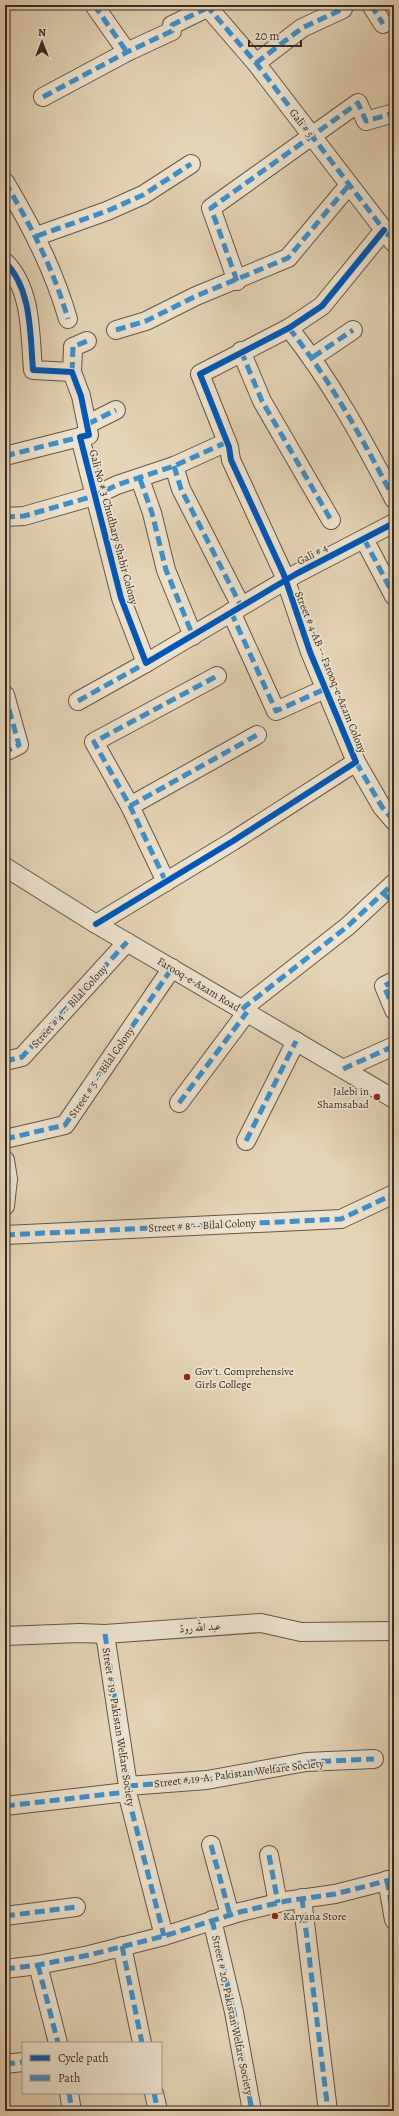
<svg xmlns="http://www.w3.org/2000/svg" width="399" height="2116" font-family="Alegreya,Amiri,serif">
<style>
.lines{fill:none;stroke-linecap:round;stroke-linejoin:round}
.minor-casing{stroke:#645547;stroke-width:20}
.minor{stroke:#ede2ce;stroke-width:18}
.quiet{stroke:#3e90cb;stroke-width:5;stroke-dasharray:10 5;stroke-linecap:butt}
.cycleway-casing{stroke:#ede2ce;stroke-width:8}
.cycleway{stroke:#0057b8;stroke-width:6}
.poi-dot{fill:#8f2418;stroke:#ede2ce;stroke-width:1.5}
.labels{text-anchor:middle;stroke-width:3.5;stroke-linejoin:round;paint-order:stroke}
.street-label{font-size:11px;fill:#392b23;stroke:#ede2ce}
.poi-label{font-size:11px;fill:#392b23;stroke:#ede2ce;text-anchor:start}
</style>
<rect width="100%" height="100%" fill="#e4d3b4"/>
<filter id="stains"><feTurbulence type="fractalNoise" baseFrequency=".005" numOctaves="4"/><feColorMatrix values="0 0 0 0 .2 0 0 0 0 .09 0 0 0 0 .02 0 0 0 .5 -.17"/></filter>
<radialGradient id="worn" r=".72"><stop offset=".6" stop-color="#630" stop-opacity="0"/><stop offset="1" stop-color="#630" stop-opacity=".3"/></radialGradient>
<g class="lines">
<defs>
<g id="minor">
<polyline points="94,5 127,52"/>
<polyline points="206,5 256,63 394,243"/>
<polyline points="371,5 383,24"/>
<polyline points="256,63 302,28 343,9"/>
<polyline points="43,97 127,52 172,31 172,25 209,7"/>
<path d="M 5,182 C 32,228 53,268 68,319"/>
<polyline points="37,236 107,211 143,195 191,164"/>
<path d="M 5,262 C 32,289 30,334 33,370 L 72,372 L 81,396 L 89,435 L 80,437 L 121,598 L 146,663 L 296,574 L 394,523"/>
<polyline points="237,281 211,208 358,103 366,121 394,113"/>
<path d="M 289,328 C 331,381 363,440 394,499"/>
<polyline points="116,330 146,321 196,296 288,258 349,185"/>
<polyline points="241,351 262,401 331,520"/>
<polyline points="313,357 353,330"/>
<polyline points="72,372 73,347 87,341"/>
<polyline points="88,424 116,410"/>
<polyline points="5,456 80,437"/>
<polyline points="174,466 181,489 241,606"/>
<polyline points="140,479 152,513 166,570 193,636"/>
<polyline points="5,517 24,516 94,496 117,485 174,466 227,442"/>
<polyline points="364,539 394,596"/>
<polyline points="231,612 276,711 325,689"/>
<polyline points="5,695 19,745 5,752"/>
<polyline points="78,701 146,663"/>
<polyline points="356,762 382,807 394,821"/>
<polyline points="130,806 257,735"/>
<polyline points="5,867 96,924 394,1099"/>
<polyline points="166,882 130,806 94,742 217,676"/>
<polyline points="96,924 233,841 356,762 310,652 284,575 231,460 229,447 200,374 289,328 322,306 384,230"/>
<polyline points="394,981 384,986 394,1010"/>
<polyline points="242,1009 348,926 394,883"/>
<polyline points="5,1061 22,1057 127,942"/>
<polyline points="343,1069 394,1046"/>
<polyline points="179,1103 247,1012"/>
<polyline points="5,1139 65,1125 172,968"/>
<polyline points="246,1141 296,1041"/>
<polyline points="5,1160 8,1179 5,1206"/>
<polyline points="5,1235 341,1219 394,1194"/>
<polyline points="105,1634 128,1786 127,1792 164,1936"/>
<polyline points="5,1636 80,1633 105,1634 261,1623 301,1632 394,1631"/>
<polyline points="128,1786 207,1780 306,1762 374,1759"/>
<polyline points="5,1806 127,1792"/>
<polyline points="211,1845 230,1915"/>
<polyline points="269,1855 278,1903"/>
<polyline points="387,1880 394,1920"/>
<polyline points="302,1898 328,2111"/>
<polyline points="5,1916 76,1907"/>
<polyline points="212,1920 234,2012 252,2111"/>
<polyline points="122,1946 142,2043"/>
<polyline points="38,1965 58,2043"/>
<polyline points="5,1969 38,1965 89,1955 164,1936 240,1912 286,1901 335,1894 394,1879"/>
<polyline points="5,2064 23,2062"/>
<polyline points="69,2093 72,2111"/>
<polyline points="154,2093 158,2111"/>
</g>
</defs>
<use href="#minor" class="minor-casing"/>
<use href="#minor" class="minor"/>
<g class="quiet">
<polyline points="94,5 127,52"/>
<polyline points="206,5 256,63 394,243"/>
<polyline points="371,5 383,24"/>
<polyline points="256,63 302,28 343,9"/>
<polyline points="43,97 127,52 172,31 172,25 209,7"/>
<path d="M 5,182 C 32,228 53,268 68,319"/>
<polyline points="37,236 107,211 143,195 191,164"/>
<polyline points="237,281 211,208 358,103 366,121 394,113"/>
<path d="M 289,328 C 331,381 363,440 394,499"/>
<polyline points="116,330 146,321 196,296 288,258 349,185"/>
<polyline points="241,351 262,401 331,520"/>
<polyline points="313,357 353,330"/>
<polyline points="72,372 73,347 87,341"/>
<polyline points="88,424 116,410"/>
<polyline points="5,456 80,437"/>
<polyline points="174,466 181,489 241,606"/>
<polyline points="140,479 152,513 166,570 193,636"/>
<polyline points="5,517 24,516 94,496 117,485 174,466 227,442"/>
<polyline points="364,539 394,596"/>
<polyline points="231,612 276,711 325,689"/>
<polyline points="5,695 19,745 5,752"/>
<polyline points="78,701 146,663"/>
<polyline points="356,762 382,807 394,821"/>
<polyline points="130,806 257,735"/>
<polyline points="166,882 130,806 94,742 217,676"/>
<polyline points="383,893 394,903"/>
<polyline points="394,981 384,986 394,1010"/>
<polyline points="242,1009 348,926 394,883"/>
<polyline points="5,1061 22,1057 127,942"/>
<polyline points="343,1069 394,1046"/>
<polyline points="179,1103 247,1012"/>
<polyline points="5,1139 65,1125 172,968"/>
<polyline points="246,1141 296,1041"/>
<polyline points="5,1160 8,1179 5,1206"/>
<polyline points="5,1235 341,1219 394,1194"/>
<polyline points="105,1634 128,1786 127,1792 164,1936"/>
<polyline points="128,1786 207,1780 306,1762 374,1759"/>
<polyline points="5,1806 127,1792"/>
<polyline points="211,1845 230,1915"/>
<polyline points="269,1855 278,1903"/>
<polyline points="387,1880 394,1920"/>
<polyline points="302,1898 328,2111"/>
<polyline points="5,1916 76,1907"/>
<polyline points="212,1920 234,2012 252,2111"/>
<polyline points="122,1946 142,2043"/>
<polyline points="38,1965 58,2043"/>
<polyline points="5,1969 38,1965 89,1955 164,1936 240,1912 286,1901 335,1894 394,1879"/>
<polyline points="5,2064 23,2062"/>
<polyline points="69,2093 72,2111"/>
<polyline points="154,2093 158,2111"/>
</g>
<defs>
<g id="cycleway">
<path d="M 5,262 C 32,289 30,334 33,370 L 72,372 L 81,396 L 89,435 L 80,437 L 121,598 L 146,663 L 296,574 L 394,523"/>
<polyline points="96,924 233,841 356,762 310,652 284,575 231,460 229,447 200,374 289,328 322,306 384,230"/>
</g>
</defs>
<use href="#cycleway" class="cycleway-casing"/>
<use href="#cycleway" class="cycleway"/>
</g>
<g class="poi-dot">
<circle cx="377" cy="1097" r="4"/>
<circle cx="187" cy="1377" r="4"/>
<circle cx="275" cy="1916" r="4"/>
</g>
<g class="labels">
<g class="street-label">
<text transform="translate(302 123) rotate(53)" y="4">Gali # 5</text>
<text transform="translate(114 527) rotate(75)" y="4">Gali No # 3 Chudhary Shabir Colony</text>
<text transform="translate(312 554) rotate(-27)" y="4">Gali # 4</text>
<text transform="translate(331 672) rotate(68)" y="4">Street # 4-AB -- Farooq-e-Azam Colony</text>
<text transform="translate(199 984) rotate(31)" y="4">Farooq-e-Azam Road</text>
<text transform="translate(69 1006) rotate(-48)" y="4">Street # 4 -- Bilal Colony</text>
<text transform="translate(101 1072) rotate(-56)" y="4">Street # 5 -- Bilal Colony</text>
<text transform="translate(202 1225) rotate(-3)" y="4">Street # 8 -- Bilal Colony</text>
<text transform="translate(200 1627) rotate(-4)" y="4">عبد اللہ روڈ</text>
<text transform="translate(119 1727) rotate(81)" y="4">Street # 19, Pakistan Welfare Society</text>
<text transform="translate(239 1773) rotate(-7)" y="4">Street # 19-A, Pakistan Welfare Society</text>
<text transform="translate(233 2015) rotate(78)" y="4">Street # 20, Pakistan Welfare Society</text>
</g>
<g class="poi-label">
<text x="369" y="1095" text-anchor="end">Jalebi in<tspan x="369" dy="13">Shamsabad</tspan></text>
<text x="195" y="1375">Gov't. Comprehensive<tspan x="195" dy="13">Girls College</tspan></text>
<text x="283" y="1920">Karyana Store</text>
</g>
</g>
<rect width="399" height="2116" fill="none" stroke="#e4d3b4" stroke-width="20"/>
<rect x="6" y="6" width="387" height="2104" fill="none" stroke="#392b23" stroke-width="2"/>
<rect x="10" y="10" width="379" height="2096" fill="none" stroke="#392b23"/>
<rect x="22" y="2042" width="140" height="52" fill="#ede2ce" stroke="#a5998a"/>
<rect x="30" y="2055" width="20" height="6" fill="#0057b8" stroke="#a5998a"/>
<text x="58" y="2062" font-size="12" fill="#392b23">Cycle path</text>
<rect x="30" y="2075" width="20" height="6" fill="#3e90cb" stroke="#a5998a"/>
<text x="58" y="2082" font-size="12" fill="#392b23">Path</text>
<g transform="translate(42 42)" stroke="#ede2ce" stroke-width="3" paint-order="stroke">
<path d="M0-3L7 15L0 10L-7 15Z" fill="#392b23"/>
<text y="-6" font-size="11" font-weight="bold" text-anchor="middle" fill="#392b23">N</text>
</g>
<path d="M249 40v6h52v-6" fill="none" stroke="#392b23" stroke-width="2"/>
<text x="255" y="40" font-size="12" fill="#392b23" stroke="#ede2ce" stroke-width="3" paint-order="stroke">20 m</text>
<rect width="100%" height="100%" filter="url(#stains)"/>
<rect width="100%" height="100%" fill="url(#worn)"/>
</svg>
